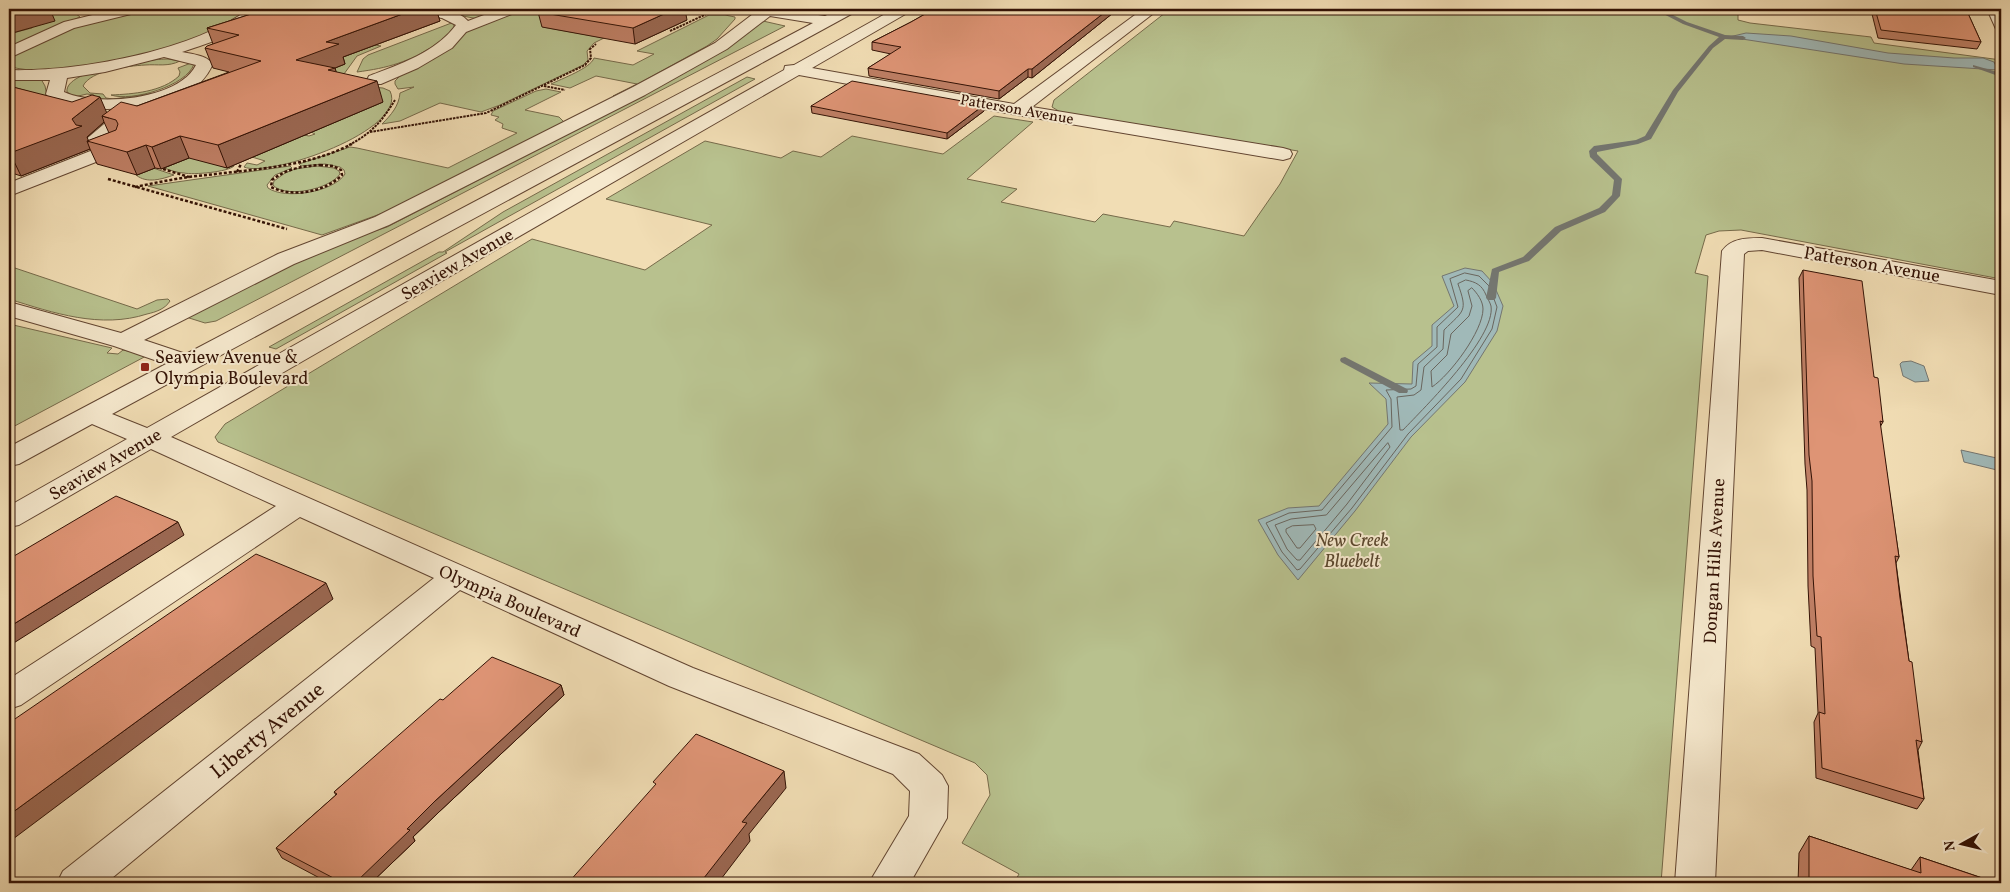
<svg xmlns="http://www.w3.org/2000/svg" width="2010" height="892" font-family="Vollkorn,serif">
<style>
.green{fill:#b8c18e;stroke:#766a4a}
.water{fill:#a0b9b8;stroke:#747670}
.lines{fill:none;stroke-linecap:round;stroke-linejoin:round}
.shore{stroke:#6a665e;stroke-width:1}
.stream{fill:#747670;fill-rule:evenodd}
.minor-casing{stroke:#624531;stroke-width:2}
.path-far1{stroke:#331205;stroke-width:2;stroke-dasharray:2.5 1;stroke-linecap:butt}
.path{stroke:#331205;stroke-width:2.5;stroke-dasharray:3 2;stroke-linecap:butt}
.minor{fill:#f6e9ce;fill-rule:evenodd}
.wall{fill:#bf7f65;stroke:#331205;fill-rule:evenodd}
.shaded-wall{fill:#9b6852;stroke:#331205}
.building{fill:#de9475;stroke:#331205}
.poi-dot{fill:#8f2418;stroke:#f6e9ce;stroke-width:2}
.labels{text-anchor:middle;stroke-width:4;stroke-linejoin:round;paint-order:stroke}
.far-street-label{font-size:15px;fill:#331205;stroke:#f6e9ce}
.street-label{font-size:18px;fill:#331205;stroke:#f6e9ce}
.poi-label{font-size:18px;fill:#331205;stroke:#f6e9ce;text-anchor:start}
.park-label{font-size:18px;font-style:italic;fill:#5b472e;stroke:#f6e9ce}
.near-street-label{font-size:21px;fill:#331205;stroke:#f6e9ce}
</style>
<rect width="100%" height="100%" fill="#f1ddb4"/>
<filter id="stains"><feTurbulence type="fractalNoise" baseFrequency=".004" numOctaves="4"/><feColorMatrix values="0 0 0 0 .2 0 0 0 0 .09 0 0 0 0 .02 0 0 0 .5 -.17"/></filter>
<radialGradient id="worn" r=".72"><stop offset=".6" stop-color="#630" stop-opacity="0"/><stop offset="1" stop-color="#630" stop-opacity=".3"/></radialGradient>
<g class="green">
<polygon points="45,9 75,13 80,17 9,49 9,34 32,28"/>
<path d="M 145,9 L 251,9 C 237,17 222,28 208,35 C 169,52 47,81 9,66 L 9,59 C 34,34 109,16 145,9 Z"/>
<polygon points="428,9 506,9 478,19"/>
<path d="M 519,9 L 548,9 L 543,27 L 604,38 L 594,43 L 587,51 L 588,60 L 583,65 L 500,105 L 481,112 L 440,103 L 400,121 L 382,124 C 391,115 399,106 400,93 L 414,87 L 398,89 L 395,84 L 395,81 L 400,76 L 468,31 Z"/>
<polygon points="1170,9 1738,9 1738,20 1750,23 1871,37 1874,43 2001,60 2001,279 1741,230 1719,231 1706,235 1695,273 1708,276 1661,883 1014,883 1019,874 962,843 990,795 987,775 975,763 218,442 215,437 225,424 532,239 645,270 712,225 606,199 705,141 781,158 793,151 821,157 852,136 943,154 994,116 1033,122 967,179 1017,189 1001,202 1095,222 1103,214 1170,227 1174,221 1244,236 1280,184 1298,151 1062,113 1052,107 1054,100"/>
<path d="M 709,15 L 725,15 L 735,17 L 735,19 L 717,39 L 707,46 L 618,95 L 613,96 L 637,84 L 596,76 L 570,88 L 551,84 C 561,79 591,68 594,58 L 633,65 L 654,54 L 637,51 Z"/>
<polygon points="763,21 785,26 216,321 205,323 186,317 328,246 387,227 616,109"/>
<path d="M 454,22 C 455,35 445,40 435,45 C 409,62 388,68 357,72 L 363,59 L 368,55 Z"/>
<polygon points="375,45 381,46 357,56 344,74 333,74 332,61"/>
<path d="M 168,59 L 180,61 C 168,67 158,64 145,65 C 128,66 91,70 83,86 L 90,93 L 103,94 L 106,98 L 113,99 L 161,92 L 149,97 L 96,101 L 94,95 L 87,94 L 74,97 L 67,92 C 64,69 150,59 168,59 Z"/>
<path d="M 191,63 L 194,64 C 187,86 131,102 111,95 C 133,94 162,92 179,76 L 180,72 L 178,68 Z"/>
<polygon points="9,77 41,79 45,86 47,96 9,99"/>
<polygon points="747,77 755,79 445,252 447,253 276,349 269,347 439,252 443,252 503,212"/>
<path d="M 371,87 L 383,88 L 390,91 C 409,130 269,178 244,167 L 247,163 L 257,165 L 265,161 L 252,157 L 304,135 L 309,136 L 315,134 L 311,132 L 361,111 L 363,108 L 366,109 L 382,102 Z"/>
<path d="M 546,89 L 561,92 L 525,110 L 559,117 L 564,122 L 383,213 L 322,235 L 148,186 L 290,166 L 292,168 L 275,175 L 267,185 L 268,188 C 285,200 334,192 345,174 L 344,170 L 340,167 L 325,164 L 301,166 L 299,164 L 350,147 L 357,148 L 448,168 L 517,133 L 502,128 L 503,124 L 495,120 L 499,117 L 491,115 L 493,111 L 536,91 Z"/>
<path d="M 193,156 L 227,168 L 234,166 C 228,172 193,175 184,173 C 177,173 170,170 164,168 Z"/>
<path d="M 317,166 L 334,168 L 339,171 L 340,174 C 330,189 285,199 273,185 L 274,181 L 285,173 L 295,169 Z"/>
<path d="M 153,168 L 174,175 C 162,179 147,184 136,175 Z"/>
<path d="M 9,266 L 137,309 L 157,300 L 168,299 L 170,301 C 165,309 156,312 147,314 C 101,329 53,313 9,299 Z"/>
<polygon points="9,324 112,348 107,353 118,354 123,350 148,355 9,429"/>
</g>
<g class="water">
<polygon points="1746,33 1791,36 1888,53 1954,58 1983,58 1994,62 1998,70 1904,64 1729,37"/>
<polygon points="1465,268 1482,271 1493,283 1503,306 1497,331 1465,382 1411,437 1355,511 1298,580 1278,555 1258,520 1288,508 1319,506 1388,424 1386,399 1369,383 1412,384 1413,362 1432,346 1432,325 1454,306 1442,276"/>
<polygon points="1911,361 1924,366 1929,381 1915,382 1903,376 1900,364 1902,362"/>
<polygon points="1961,450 2001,459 2001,471 1964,462"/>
</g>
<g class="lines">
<g class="shore">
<polygon points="1465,273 1479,276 1489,286 1497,307 1492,329 1461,379 1408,434 1352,508 1300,569 1297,570 1282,552 1266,523 1289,513 1322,510 1392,427 1391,399 1386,390 1411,389 1416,386 1418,364 1437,347 1437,327 1458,307 1450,279"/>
<path d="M 1466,280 C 1476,282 1482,285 1486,295 C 1487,298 1490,302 1491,306 C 1496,337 1424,408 1403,430 L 1400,430 L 1397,397 L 1414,395 L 1421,390 L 1424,367 L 1443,349 L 1444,330 C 1464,310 1468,312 1458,284 Z"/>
<path d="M 1472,288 C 1477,293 1483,301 1483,309 C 1483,331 1450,375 1432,387 L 1431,371 L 1447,355 L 1451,334 L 1469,316 L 1472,306 L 1468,291 Z"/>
<polygon points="1388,443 1390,447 1347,504 1300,560 1297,560 1287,549 1275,525 1291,519 1326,515"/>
<polygon points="1314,525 1316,529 1300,548 1297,548 1286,532 1286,529 1292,526"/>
</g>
<g class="stream">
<polygon points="1654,9 1661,9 1687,22 1725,35 1743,36 1746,38 1743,40 1725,39 1713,48 1678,92 1651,139 1638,144 1597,152 1597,154 1622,179 1620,196 1605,212 1561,231 1529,261 1499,272 1496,298 1494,300 1488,300 1486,298 1492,269 1523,257 1555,227 1599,208 1612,195 1614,180 1590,157 1589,151 1594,146 1636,140 1645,136 1673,90 1709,46 1719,37 1683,24"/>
<polygon points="1973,65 2001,73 2001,77 1973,67"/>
<polygon points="1345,357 1407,389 1408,391 1407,393 1399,393 1341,362 1340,360 1341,358"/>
</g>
<defs>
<g id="minor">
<polygon points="117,9 141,9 139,12 74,28 9,58 9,47 64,22"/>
<path d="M 249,9 L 265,9 C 250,31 206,44 182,52 C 192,54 206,55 213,64 C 198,95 176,98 145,105 L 143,110 L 107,139 L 124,143 L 126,147 L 124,151 L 9,196 L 9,183 L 98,148 L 86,145 L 84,141 L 123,108 C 104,110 58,111 46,94 L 50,80 L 9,80 L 9,70 C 78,72 193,51 249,9 ZM 164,57 L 196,65 C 179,100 96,107 64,92 L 67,78 L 105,72 Z"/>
<path d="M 400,9 C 422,9 452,4 468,21 L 500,9 L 519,9 L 517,12 L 466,32 L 452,48 L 418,68 L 381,84 L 369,84 L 367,80 L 369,76 C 400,64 435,53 456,25 L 442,18 L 407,13 L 402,12 Z"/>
<path d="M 743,9 L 777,9 L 825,16 L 840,9 L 857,9 L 855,12 L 758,65 L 112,414 L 147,428 L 784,70 L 785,66 L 794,65 L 894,9 L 911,9 L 909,12 L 812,68 L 1014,104 L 1143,9 L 1159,9 L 1032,107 L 1283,148 L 1290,150 L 1292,154 L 1290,158 L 1283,160 L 1017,115 L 799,75 L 171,437 L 693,668 L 919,754 L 942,775 L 948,786 L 947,818 L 910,883 L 869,883 L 909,816 L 910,791 L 893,774 L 669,686 L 460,590 L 106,883 L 57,883 L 63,871 L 434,578 L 300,517 L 21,705 L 9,709 L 9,679 L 276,506 L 151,449 L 19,525 L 9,527 L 9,506 L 127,439 L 92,424 L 19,464 L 9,466 L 9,447 L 166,364 L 114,346 L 9,316 L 9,302 L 121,333 L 278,254 L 375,217 L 633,87 L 715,43 L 753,14 L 745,12 ZM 770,16 L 813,23 L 186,354 L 144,340 L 294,264 L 389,225 L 645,95 L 727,49 Z"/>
<polygon points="1987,9 2001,9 2001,30 1996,29"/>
<path d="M 1762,238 L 2001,281 L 2001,295 L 1762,250 L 1748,251 L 1744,254 L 1715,883 L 1675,883 L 1722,251 C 1731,238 1747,238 1762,238 Z"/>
</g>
</defs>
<use href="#minor" class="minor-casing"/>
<g class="path-far1">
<polyline points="699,9 721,13"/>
<polyline points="670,31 713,11"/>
<polyline points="544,86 565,90"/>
<polyline points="370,132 486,113 585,65 591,58 590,49 596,44"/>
<path d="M 349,145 C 372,133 382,121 395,100"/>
</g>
<g class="path">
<path d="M 320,165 L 333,166 L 341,170 L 342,175 C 325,192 293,198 271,187 L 272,180 C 286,169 302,166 320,165 Z"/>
<polyline points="163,169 189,177"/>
<polyline points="237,172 241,164"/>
<polyline points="108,179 287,229"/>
<path d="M 135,187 C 159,182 183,177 207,175 C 256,169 307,167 352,144"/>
</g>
<use href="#minor" class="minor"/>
</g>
<g class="wall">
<path d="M 267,9 L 436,9 L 440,21 L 343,57 L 345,64 L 335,68 L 336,72 L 383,102 L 227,168 L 189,158 L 161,169 L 155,168 L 137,175 L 97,164 L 90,149 L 21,176 L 9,172 L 9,86 L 106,113 L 137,106 L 229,72 L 213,68 L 205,48 L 213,44 L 207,28 ZM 104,122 L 109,133 L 88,141 L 87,137 Z"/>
<polygon points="934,9 1118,9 1032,78 1028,77 999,99 869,76 868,68 891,54 872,50 872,42 911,22"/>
<polygon points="1848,9 1966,9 1981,42 1977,49 1878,38 1872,14 1849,11"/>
<polygon points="538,12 687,20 635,44 542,27"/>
<polygon points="811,106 984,111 947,139 812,113"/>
<polygon points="1803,270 1874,377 1883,422 1880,427 1899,557 1896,563 1909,661 1922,742 1918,750 1924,799 1917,809 1816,778 1814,722 1818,713 1815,648 1811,646 1808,586 1807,490 1805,464 1799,278"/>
<polygon points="561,685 564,695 439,812 413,837 415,841 371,883 329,883 282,858 276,848 336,795 334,792 443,700"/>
<polygon points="1809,836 1911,870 1920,857 1997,883 1798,883 1799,853"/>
</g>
<g class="shaded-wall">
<polygon points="27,9 50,9 55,21 9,34 9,14"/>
<polygon points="416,9 436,9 440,21 343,57 345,64 335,68 341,88 296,60 326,42"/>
<polygon points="675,9 685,9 687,20 635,44 633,28"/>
<polygon points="1109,9 1118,9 1032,78 1032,69"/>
<polygon points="1028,69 1028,77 999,99 999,91"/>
<polygon points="377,81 383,102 227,168 218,145"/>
<polygon points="100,97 109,118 102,116 104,122 87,137 89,142 87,141 90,149 21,176 10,153 72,119"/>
<polygon points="984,105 984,111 947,139 947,133"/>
<polygon points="180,136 189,158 161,169 152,147"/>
<polygon points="146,145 155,168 137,175 127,152"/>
<polygon points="178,522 184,535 9,646 9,627"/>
<polygon points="326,583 333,599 9,842 9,815"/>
<polygon points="561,685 564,695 439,812 413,837 415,841 371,883 355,883 407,829 435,801"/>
<polygon points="784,771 786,788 749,834 750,841 718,883 700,883 742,822"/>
</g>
<g class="building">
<polygon points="9,9 27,9 9,14"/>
<polygon points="267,9 416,9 326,42 339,44 296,60 335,68 328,70 377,81 218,145 180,136 152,147 146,145 127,152 87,141 116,130 118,124 116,120 102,116 121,102 137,106 261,61 205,48 207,46 239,35 207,28"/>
<polygon points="546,9 675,9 633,28 538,12"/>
<polygon points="934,9 1109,9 1032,69 1028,69 999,91 868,68 901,47 872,42 911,22"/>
<polygon points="1875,9 1966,9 1981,42 1881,30"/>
<polygon points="852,81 984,105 947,133 811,106"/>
<polygon points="9,86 72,102 92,95 100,97 72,119 76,125 82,126 10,153 9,153"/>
<polygon points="1803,270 1862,281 1874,377 1878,378 1883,422 1880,421 1899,557 1895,556 1900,598 1909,661 1912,662 1922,742 1916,740 1924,799 1822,768 1819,712 1825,714 1821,637 1817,636 1813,576 1812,481 1809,455"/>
<polygon points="116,496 178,522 9,627 9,559"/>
<polygon points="256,554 326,583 9,815 9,723"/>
<polygon points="492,657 561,685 435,801 407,829 410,830 355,883 343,883 276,848 337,794 334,792 440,699 443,700"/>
<polygon points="696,734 784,771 742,822 747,823 700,883 568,883 656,784 653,782"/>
<polygon points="1809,836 1921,873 1920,857 1997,883 1809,883"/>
</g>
<rect class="poi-dot" x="140" y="362" width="10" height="10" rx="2.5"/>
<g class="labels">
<g class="far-street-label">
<text transform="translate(1017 109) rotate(10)" y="5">Patterson Avenue</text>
</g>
<g class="street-label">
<text transform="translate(457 264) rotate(-30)" y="6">Seaview Avenue</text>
<text transform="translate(1872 264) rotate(10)" y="6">Patterson Avenue</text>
<text transform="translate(105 464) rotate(-30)" y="6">Seaview Avenue</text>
<text transform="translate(1714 561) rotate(-87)" y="6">Dongan Hills Avenue</text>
<text transform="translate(510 601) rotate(24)" y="6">Olympia Boulevard</text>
</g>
<g class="poi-label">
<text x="155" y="363">Seaview Avenue &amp;<tspan x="155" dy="21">Olympia Boulevard</tspan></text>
</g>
<g class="park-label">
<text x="1352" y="546">New Creek<tspan x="1352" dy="21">Bluebelt</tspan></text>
</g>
<g class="near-street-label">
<text transform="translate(267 730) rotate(-39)" y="7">Liberty Avenue</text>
</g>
</g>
<rect width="2010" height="892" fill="none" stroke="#f1ddb4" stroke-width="30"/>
<rect x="10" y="10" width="1990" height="872" fill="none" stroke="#331205" stroke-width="2.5"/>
<rect x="15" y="15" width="1980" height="862" fill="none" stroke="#331205"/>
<g transform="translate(1962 844) rotate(262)" stroke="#f6e9ce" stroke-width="4" paint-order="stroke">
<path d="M0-4L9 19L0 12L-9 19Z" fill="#331205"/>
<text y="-8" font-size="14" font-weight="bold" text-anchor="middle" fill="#331205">N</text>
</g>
<rect width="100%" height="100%" filter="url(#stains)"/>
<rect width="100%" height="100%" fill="url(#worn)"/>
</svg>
